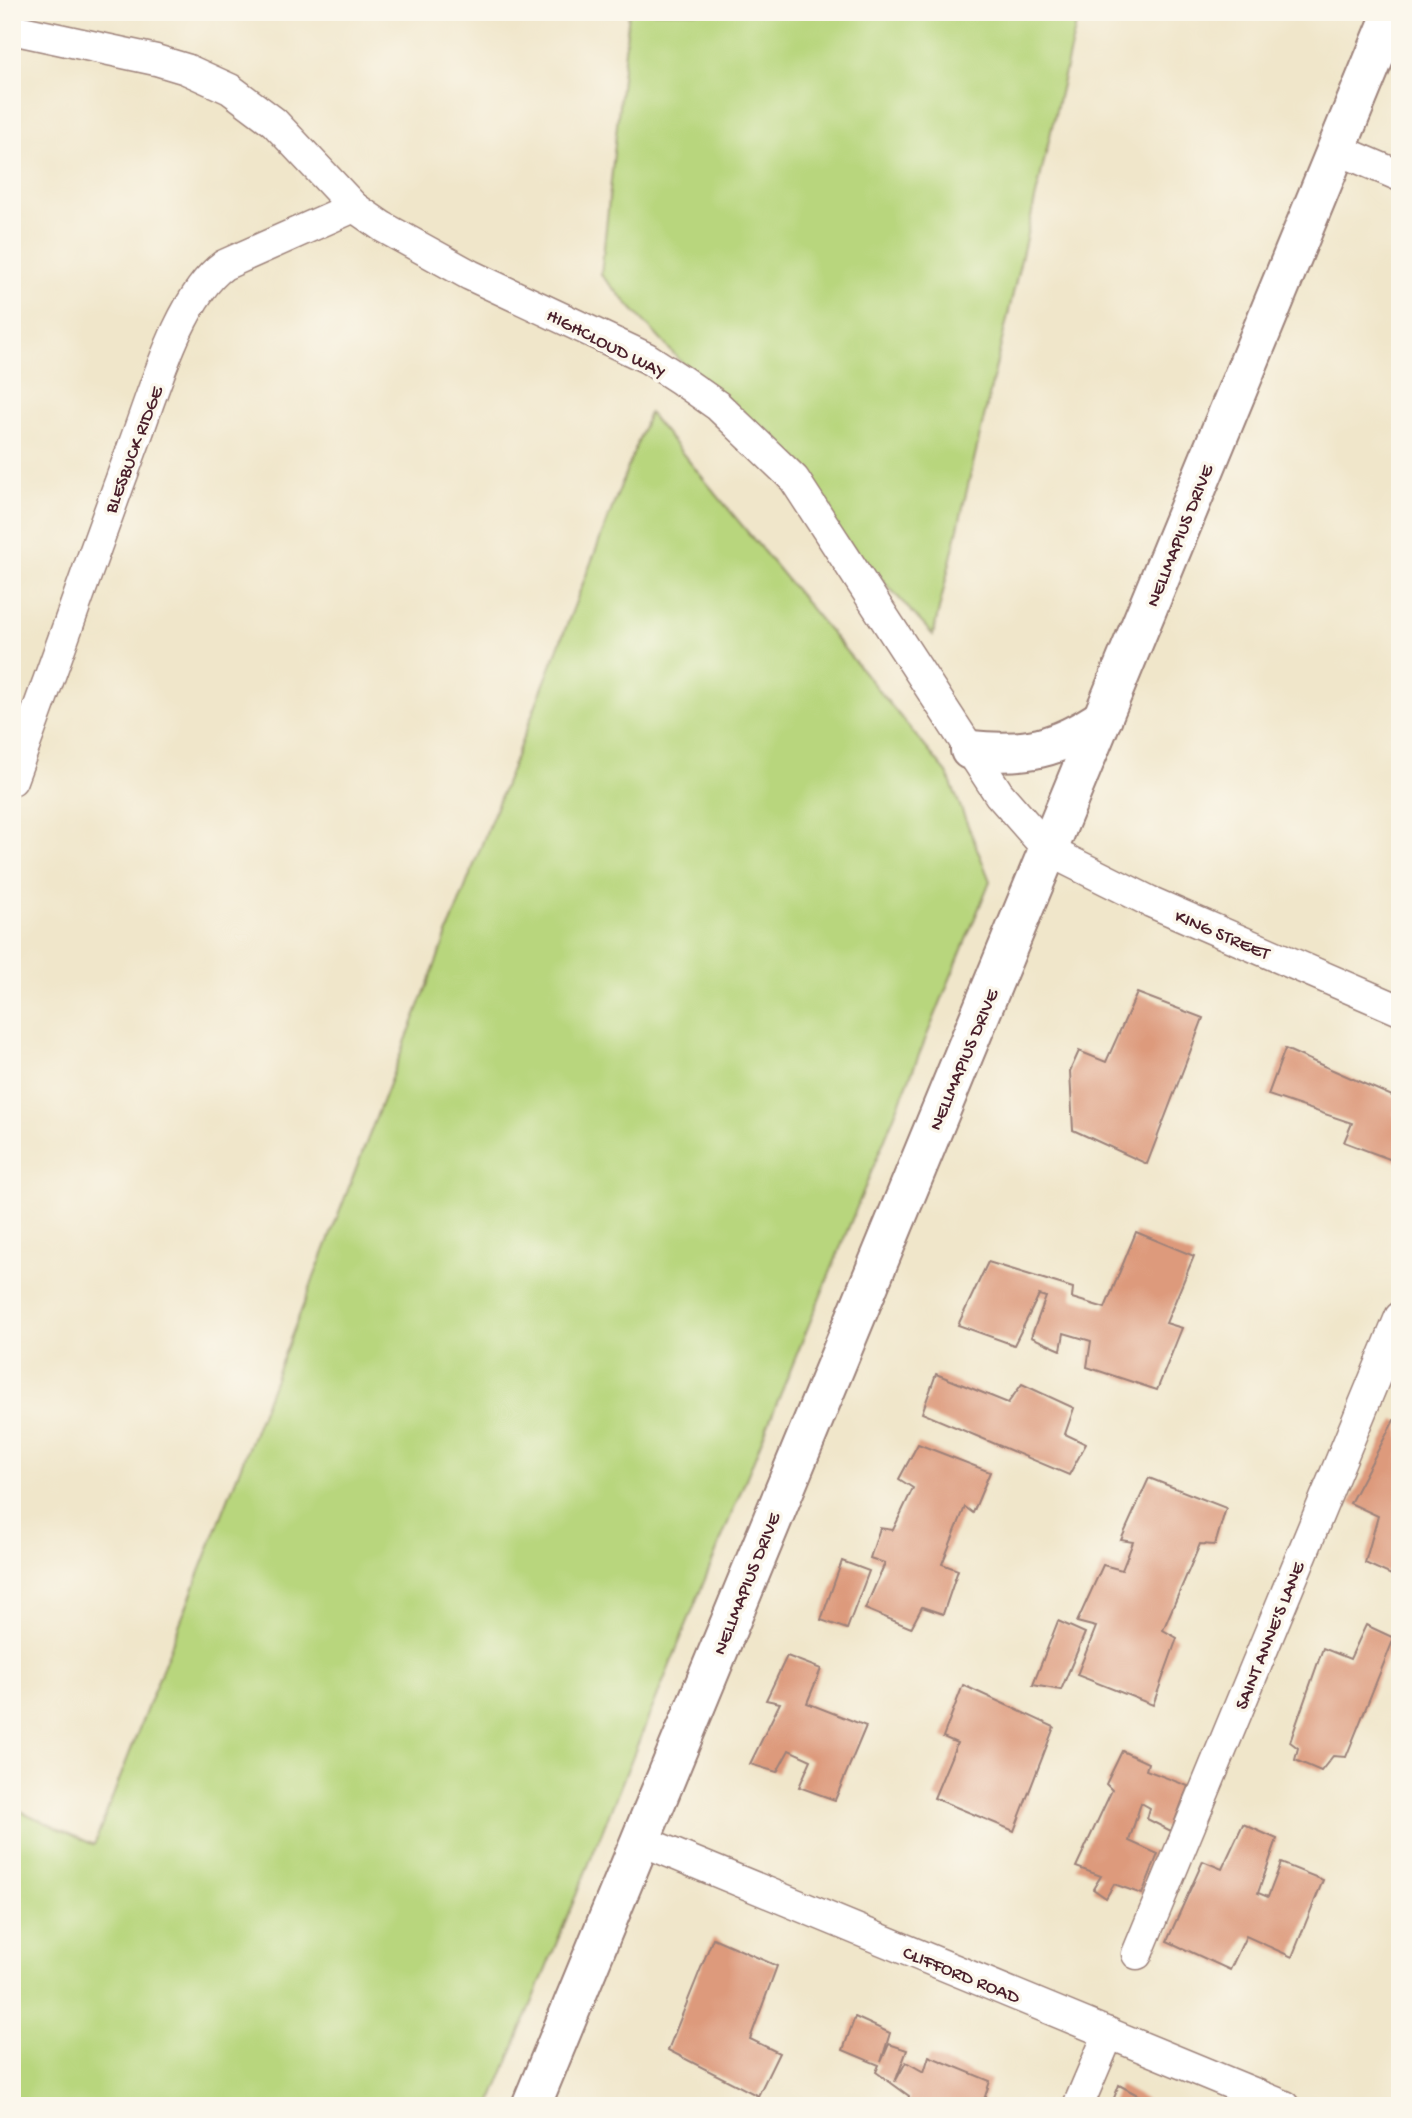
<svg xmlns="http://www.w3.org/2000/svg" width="1412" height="2118" font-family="'Gochi Hand',sans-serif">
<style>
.green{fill:#b8d67d;stroke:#817a54;stroke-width:2}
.building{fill:#dd9a7c}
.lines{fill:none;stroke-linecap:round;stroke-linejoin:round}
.minor-casing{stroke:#9d827a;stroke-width:33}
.secondary-casing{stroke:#9d827a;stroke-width:42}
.minor{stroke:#fff;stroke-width:30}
.secondary{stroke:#fff;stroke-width:38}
.labels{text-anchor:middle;stroke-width:7;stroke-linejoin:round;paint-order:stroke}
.street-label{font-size:19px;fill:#4a1f2b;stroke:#fbf7ec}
</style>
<rect width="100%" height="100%" fill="#fbf7ec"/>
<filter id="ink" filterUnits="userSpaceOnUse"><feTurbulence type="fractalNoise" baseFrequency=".0143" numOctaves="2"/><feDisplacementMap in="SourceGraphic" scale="14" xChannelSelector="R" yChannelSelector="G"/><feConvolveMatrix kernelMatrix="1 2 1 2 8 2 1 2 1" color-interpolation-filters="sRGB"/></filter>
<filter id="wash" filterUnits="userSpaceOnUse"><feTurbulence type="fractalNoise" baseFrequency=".00686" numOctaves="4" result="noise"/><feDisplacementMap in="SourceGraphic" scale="28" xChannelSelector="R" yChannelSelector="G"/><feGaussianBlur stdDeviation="1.57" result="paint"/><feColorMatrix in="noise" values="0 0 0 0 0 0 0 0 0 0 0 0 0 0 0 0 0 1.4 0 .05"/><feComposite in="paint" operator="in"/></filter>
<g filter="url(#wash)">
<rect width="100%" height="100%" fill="#f0e6ca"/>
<g class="green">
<polygon points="629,12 1079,12 933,635 601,275"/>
<polygon points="649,413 947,773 990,881 490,2106 12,2106 12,1807 94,1845"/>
</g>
<g id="blocks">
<g class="building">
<polygon points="1137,993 1203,1018 1147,1164 1073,1130 1070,1071 1079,1051 1106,1062"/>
<polygon points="1285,1049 1399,1099 1394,1115 1400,1118 1400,1163 1344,1142 1352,1123 1268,1095"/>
<polygon points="1136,1232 1194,1256 1166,1323 1182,1328 1157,1390 1087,1367 1091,1341 1064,1333 1061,1350 1031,1337 1046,1297 1039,1295 1014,1345 958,1325 988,1262 1073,1288 1072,1298 1105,1308"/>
<polygon points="936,1374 1008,1403 1022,1384 1074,1408 1065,1434 1086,1444 1069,1475 922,1413"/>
<polygon points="1394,1420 1400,1421 1400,1579 1365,1563 1378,1516 1350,1503"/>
<polygon points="918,1444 990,1472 973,1513 965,1507 942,1564 958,1570 943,1614 922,1607 911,1628 865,1609 885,1563 870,1558 880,1528 893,1530 913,1488 899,1479"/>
<polygon points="1149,1478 1226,1508 1215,1545 1200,1544 1163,1630 1177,1638 1153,1705 1077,1675 1096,1627 1077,1622 1103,1565 1122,1570 1133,1542 1121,1540"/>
<polygon points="842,1561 869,1571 847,1629 821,1620"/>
<polygon points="1058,1621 1085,1633 1061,1690 1033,1685"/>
<polygon points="1366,1625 1394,1638 1346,1757 1333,1756 1321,1771 1295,1760 1298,1748 1290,1742 1323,1648 1350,1659"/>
<polygon points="787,1656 821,1669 807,1703 866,1726 835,1800 799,1787 811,1760 789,1750 777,1772 750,1764 780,1703 766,1700"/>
<polygon points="963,1685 1054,1727 1014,1831 934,1798 957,1743 943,1737"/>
<polygon points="1122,1751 1148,1763 1146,1770 1188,1786 1171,1831 1147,1819 1150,1808 1141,1803 1129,1841 1158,1854 1142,1894 1114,1884 1106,1898 1093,1889 1101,1876 1076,1867 1112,1790 1106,1784"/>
<polygon points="1243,1824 1277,1839 1258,1893 1268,1897 1281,1863 1323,1880 1292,1957 1246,1936 1230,1970 1167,1941 1203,1861 1222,1869"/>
<polygon points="713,1938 777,1966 750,2039 779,2053 758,2096 668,2050"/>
<polygon points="855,2017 890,2033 881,2062 889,2044 907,2050 895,2082 906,2062 924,2072 929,2056 990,2081 982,2106 953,2102 952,2106 907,2106 909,2096 876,2072 879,2065 843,2050"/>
<polygon points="1119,2085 1158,2106 1111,2106"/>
</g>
</g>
</g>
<g filter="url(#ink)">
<use href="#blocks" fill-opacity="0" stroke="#9d827a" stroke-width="2"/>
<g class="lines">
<defs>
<g id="minor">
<polyline points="12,29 156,60 186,69 230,89 274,122 354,207 383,227 470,275 647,358 681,380 718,406 794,479 999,794 1049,851 1151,902 1400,1010"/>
<polyline points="1337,149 1400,176"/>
<path d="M 12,780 C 53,670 91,559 132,449 C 152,397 179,297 224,265 L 354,207"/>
<polyline points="640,1840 1285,2106"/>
<polyline points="1137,1954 1400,1317"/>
<polyline points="1078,2106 1109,2033"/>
</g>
<g id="secondary">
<path d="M 970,750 C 1025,756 1057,749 1103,718"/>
<polyline points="531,2106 1393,12"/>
</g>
</defs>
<use href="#minor" class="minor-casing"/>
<use href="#secondary" class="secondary-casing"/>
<use href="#minor" class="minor"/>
<use href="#secondary" class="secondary"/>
</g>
</g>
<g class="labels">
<g class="street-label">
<text transform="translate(607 342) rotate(27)" y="7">HIGHCLOUD WAY</text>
<text transform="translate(132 449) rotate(-69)" y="7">BLESBUCK RIDGE</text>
<text transform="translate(1178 535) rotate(-68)" y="7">NELLMAPIUS DRIVE</text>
<text transform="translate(1223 933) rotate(23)" y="7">KING STREET</text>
<text transform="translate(962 1059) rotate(-67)" y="7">NELLMAPIUS DRIVE</text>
<text transform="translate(745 1583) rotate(-68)" y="7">NELLMAPIUS DRIVE</text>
<text transform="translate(1268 1635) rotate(-68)" y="7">SAINT ANNE'S LANE</text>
<text transform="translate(962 1973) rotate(22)" y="7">CLIFFORD ROAD</text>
</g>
</g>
<rect width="1412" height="2118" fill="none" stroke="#fbf7ec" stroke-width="42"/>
</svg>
